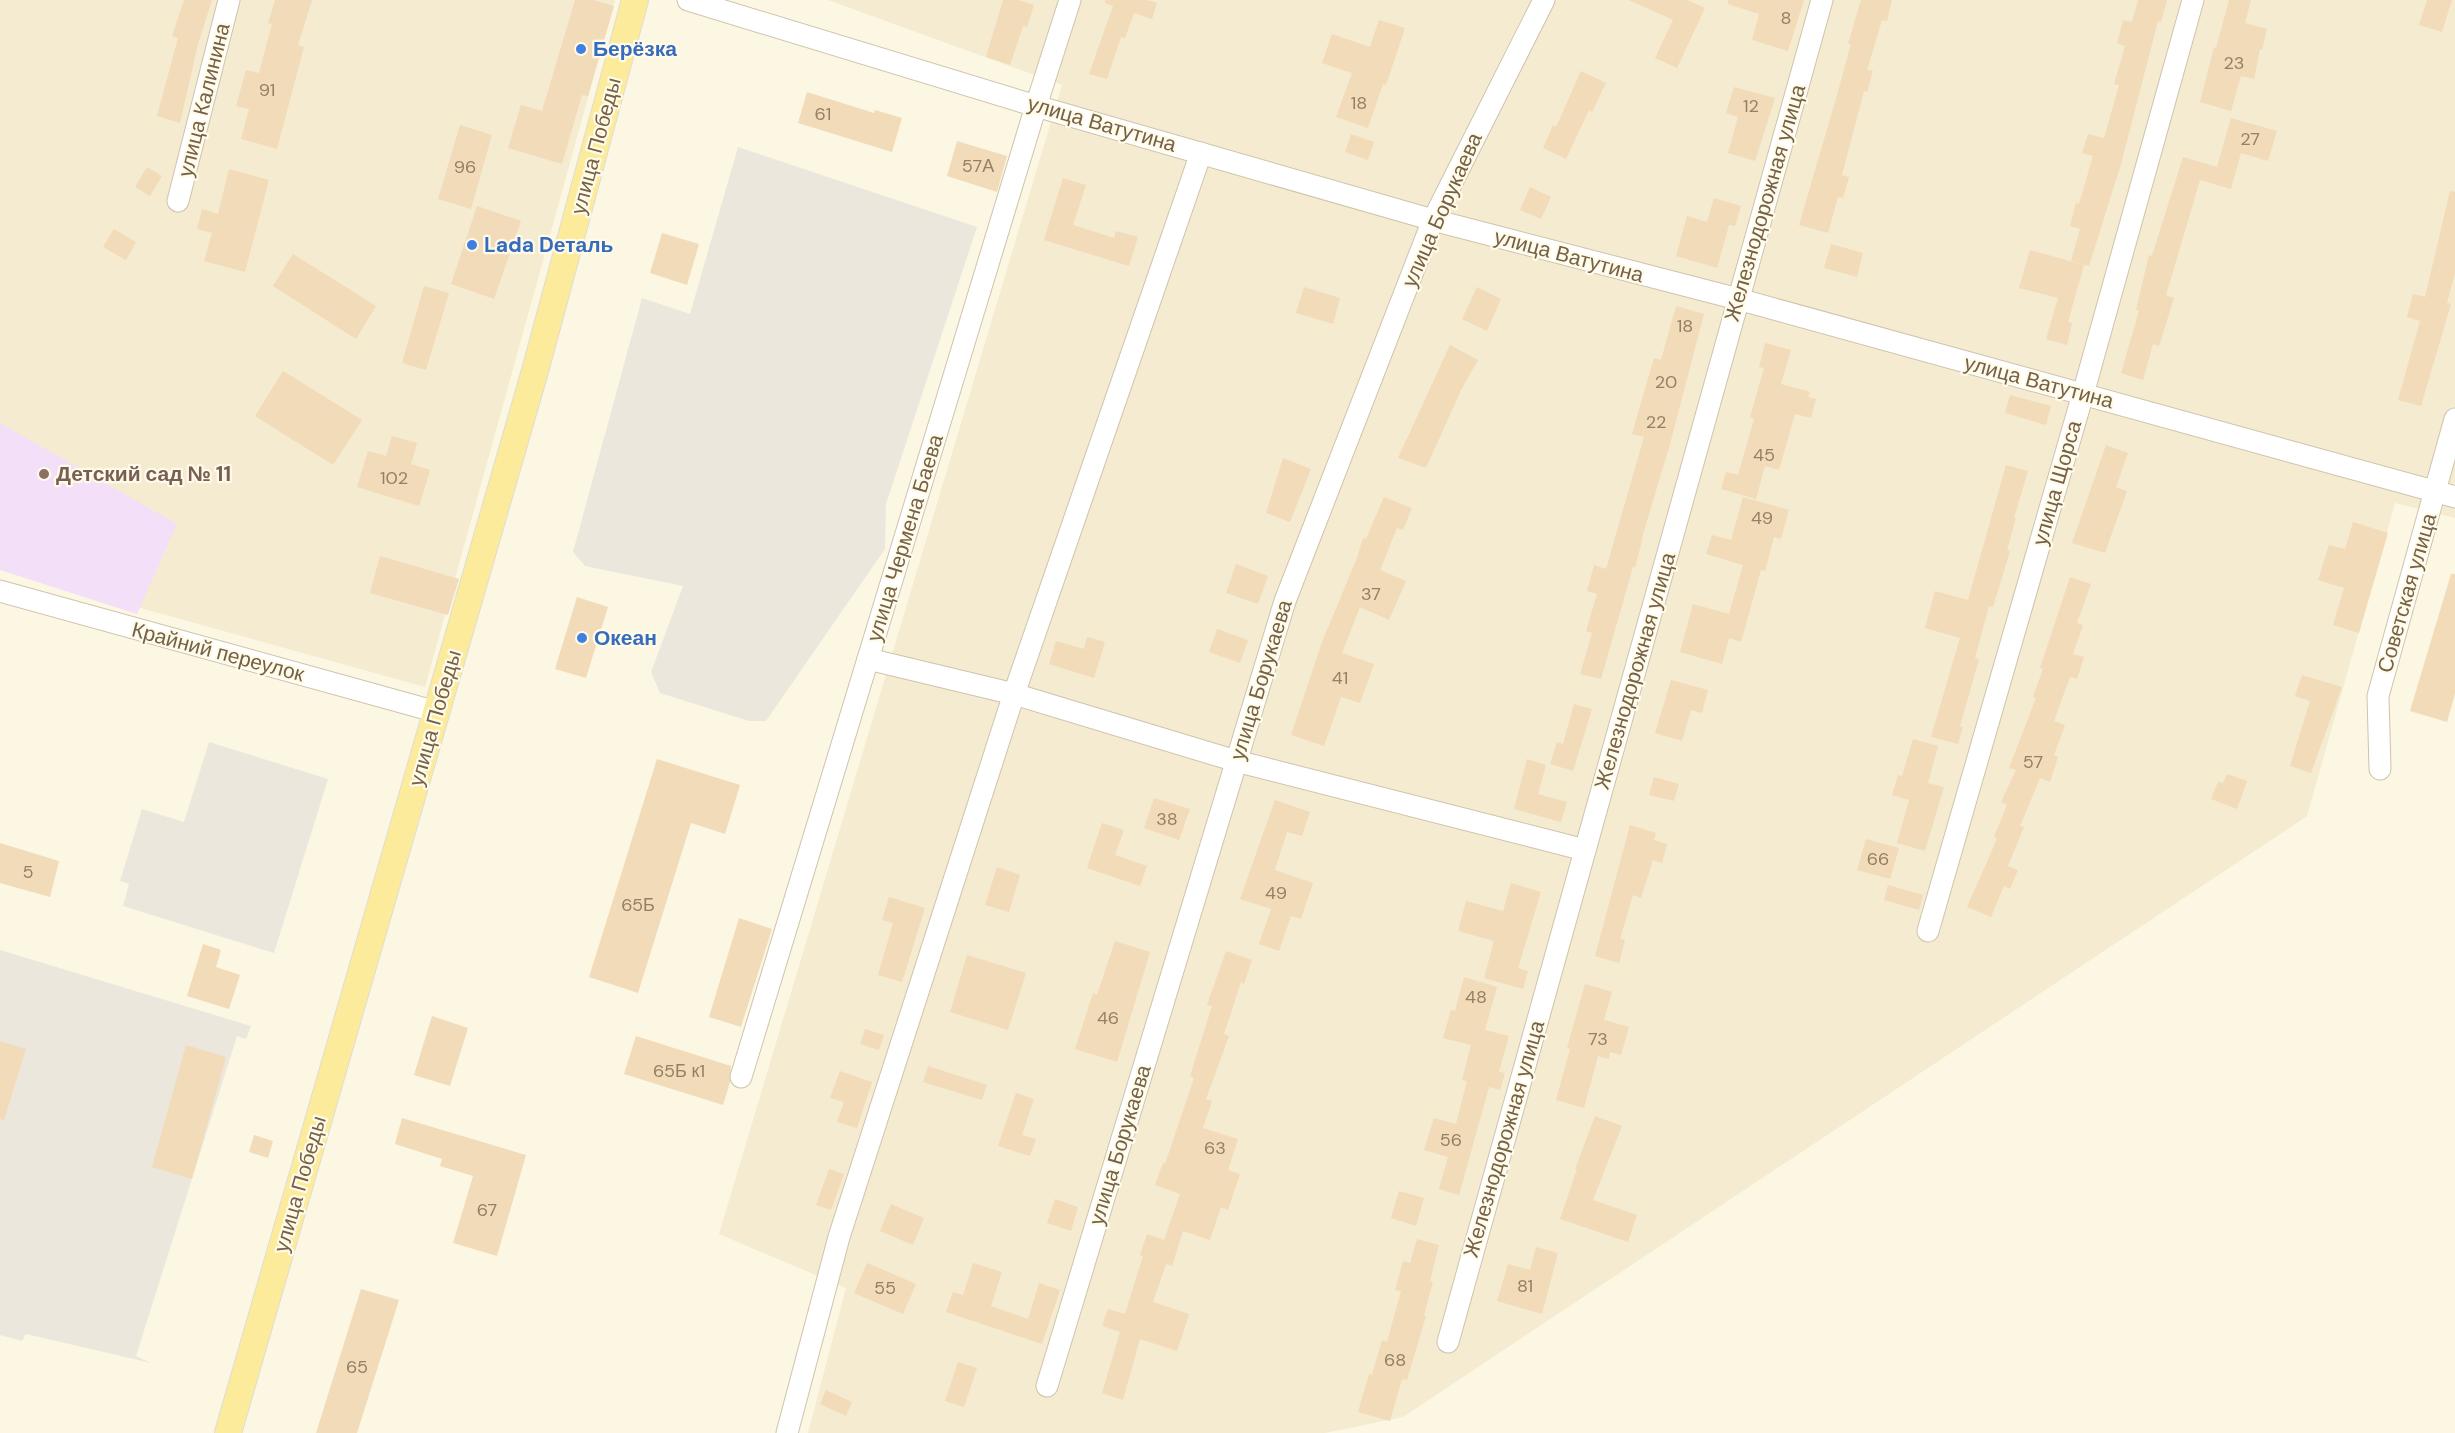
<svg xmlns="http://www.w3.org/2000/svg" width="2455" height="1433" font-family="'DM Sans',sans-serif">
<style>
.residential{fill:#f4ebd0}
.industrial{fill:#ebe7dd}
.education{fill:#f4dff8}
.building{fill:#f2dbb9}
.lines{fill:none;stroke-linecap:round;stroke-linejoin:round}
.minor-casing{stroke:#cfc3ac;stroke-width:23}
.major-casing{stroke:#e0dcd7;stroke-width:28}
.minor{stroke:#fff;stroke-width:21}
.major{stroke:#fbeb9a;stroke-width:26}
.shop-dot{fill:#3f7fe0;stroke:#fffbe8;stroke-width:2}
.education-dot{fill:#8d6e63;stroke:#fffbe8;stroke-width:2}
.labels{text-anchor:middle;stroke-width:4.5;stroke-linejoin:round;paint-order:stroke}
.number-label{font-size:18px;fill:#948064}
.shop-label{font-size:21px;font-weight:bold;fill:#366cbe;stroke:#fffbe8;text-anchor:start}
.street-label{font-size:21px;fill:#746148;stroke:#fffbe8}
.education-label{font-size:21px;font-weight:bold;fill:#785e54;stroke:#fffbe8;text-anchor:start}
</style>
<rect width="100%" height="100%" fill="#fcf7e2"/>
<g class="residential">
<polygon points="0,0 615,0 425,687 0,569"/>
<polygon points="828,0 2455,0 2455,518 2395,503 2307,816 1403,1417 1325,1433 808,1433 846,1288 719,1234 1062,85"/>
</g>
<g class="industrial">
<polygon points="738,147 977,227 886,504 885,549 766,721 749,721 660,693 651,672 683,586 585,566 573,552 642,298 690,314"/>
<polygon points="209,742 328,779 274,953 123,906 129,884 120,881 142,809 184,822"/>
<polygon points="0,950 251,1026 246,1039 237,1036 136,1356 151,1363 26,1334 22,1341 0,1335"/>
</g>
<polygon class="education" points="0,423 177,524 137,614 0,570"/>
<g class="building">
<polygon points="184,0 212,0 198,44 180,123 157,116 178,38 172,36"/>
<polygon points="275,0 312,0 298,45 304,47 277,149 241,139 249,109 236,106 246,70 259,73 272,24 268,23"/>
<polygon points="575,0 593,0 614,6 588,96 582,95 562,164 508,148 521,105 542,111"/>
<polygon points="1003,0 1019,0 1034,5 1027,27 1023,26 1010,65 986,57"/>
<polygon points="1105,0 1147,0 1157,3 1152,19 1134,13 1125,38 1121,37 1107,79 1089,74 1113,6 1105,3"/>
<polygon points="1629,0 1687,0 1705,8 1677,68 1655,58 1673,20"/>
<polygon points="1728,0 1804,0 1788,51 1752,40 1759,14 1728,4"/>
<polygon points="1861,0 1892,0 1887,21 1882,20 1867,70 1873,71 1867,92 1864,91 1842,175 1849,177 1843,198 1838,197 1828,233 1799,225 1837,95 1851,44 1848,44"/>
<polygon points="2138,0 2167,0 2161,22 2158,21 2121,164 2089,266 2071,261 2080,229 2070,226 2076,203 2079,204 2093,156 2082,153 2088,134 2104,138 2119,85 2114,84 2125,46 2117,43 2123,20 2132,22"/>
<polygon points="2229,0 2251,0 2245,23 2267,29 2262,50 2260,49 2254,79 2241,76 2231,111 2200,102 2214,47 2216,48"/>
<polygon points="2427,0 2452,0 2442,32 2419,25"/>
<polygon points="1379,20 1405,28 1386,85 1383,84 1368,128 1336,117 1352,73 1322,63 1332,34 1370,47"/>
<polygon points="1581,71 1606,83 1592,112 1589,110 1566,159 1543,148 1553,125 1556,127"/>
<polygon points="1734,87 1775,98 1755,161 1728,153 1738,117 1726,113"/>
<polygon points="807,92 874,113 875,110 902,118 892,152 798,123"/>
<polygon points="2231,118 2277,131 2268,161 2241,153 2231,189 2200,180 2166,295 2174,298 2159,346 2153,344 2143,380 2121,373 2139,311 2136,310 2149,255 2152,256 2183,157 2217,167"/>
<polygon points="460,125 492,135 471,209 438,199"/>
<polygon points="1351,134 1374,142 1368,160 1345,152"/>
<polygon points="957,141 1007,156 997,192 947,176"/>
<polygon points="147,167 162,176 150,196 135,187"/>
<polygon points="229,169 269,180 245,272 204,261 212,233 197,229 202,209 218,214"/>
<polygon points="1063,178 1086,185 1073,225 1114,238 1116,231 1138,237 1129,266 1044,240"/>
<polygon points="1530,187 1551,197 1541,219 1520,210"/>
<polygon points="2450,191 2455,192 2455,273 2447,303 2451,304 2421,406 2398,400 2420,321 2407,317 2413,294 2425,297"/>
<polygon points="1714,198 1741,206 1735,226 1729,225 1717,268 1676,256 1687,216 1707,222"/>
<polygon points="477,206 521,221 494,299 451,284"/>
<polygon points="114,229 136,242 126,260 103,247"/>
<polygon points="662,233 699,244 687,285 650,273"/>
<polygon points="1831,244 1863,253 1857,277 1824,268"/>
<polygon points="2030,250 2084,265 2068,322 2072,323 2067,345 2046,339 2058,298 2019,288"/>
<polygon points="293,254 376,306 356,339 273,286"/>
<polygon points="424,286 449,293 426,370 402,363"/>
<polygon points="1304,287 1340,298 1333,324 1296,313"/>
<polygon points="1477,287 1501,299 1487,331 1462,319"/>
<polygon points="1676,306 1704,314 1670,444 1641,541 1642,541 1635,567 1633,567 1601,679 1580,674 1592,633 1586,631 1597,594 1587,591 1594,565 1606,569 1644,437 1632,434 1654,358 1661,360"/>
<polygon points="1765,343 1791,350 1781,384 1810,392 1808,397 1816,399 1811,418 1795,414 1779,470 1765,466 1756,499 1721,489 1726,472 1738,475 1754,419 1750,417 1764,368 1759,367"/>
<polygon points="1450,345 1478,360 1461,390 1426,468 1398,458"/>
<polygon points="283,371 362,420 333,465 255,416"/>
<polygon points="2010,395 2051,406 2046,425 2005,413"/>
<polygon points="392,436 417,443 411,464 430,470 419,506 357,487 368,451 386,456"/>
<polygon points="2106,445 2128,453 2116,487 2127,491 2105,553 2072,543"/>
<polygon points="1283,458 1311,469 1290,522 1266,513"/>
<polygon points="2006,465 2028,471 2014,518 2016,518 2007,550 2010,551 1993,607 1989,606 1975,658 1979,659 1960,726 1963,727 1958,744 1931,737 1960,638 1925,628 1935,591 1968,600"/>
<polygon points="1384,497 1412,508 1403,530 1397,528 1380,570 1406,581 1389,620 1360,607 1342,653 1374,664 1360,703 1341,697 1324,746 1291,735 1322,642 1357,558 1363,538 1366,539"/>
<polygon points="1743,497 1789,510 1781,539 1774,537 1765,571 1761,570 1741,642 1729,638 1722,664 1680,652 1693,604 1729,614 1743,565 1706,554 1712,535 1731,540"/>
<polygon points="2353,522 2388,533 2359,633 2333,625 2344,588 2318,580 2329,545 2345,549"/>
<polygon points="380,556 459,579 448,615 370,593"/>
<polygon points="1236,564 1268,576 1258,604 1226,593"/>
<polygon points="2451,574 2455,574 2455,694 2447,722 2410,711"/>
<polygon points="2070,577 2091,584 2077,623 2083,625 2073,654 2084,657 2077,679 2070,677 2054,721 2065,725 2054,755 2058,757 2050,782 2040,778 2020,826 2024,827 2008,866 2018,870 2010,889 2004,886 1991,917 1967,907 1997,839 1994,837 2007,805 2001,802 2016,770 2009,768 2036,698 2033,697 2043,669 2040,668"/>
<polygon points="577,597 608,607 586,678 555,669"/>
<polygon points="1217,629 1248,640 1240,663 1209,652"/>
<polygon points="1087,637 1105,642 1094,678 1049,664 1056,641 1084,649"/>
<polygon points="2302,675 2342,687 2311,773 2290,766 2310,701 2295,696"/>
<polygon points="1671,680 1708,690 1702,713 1691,710 1682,741 1655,733"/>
<polygon points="1574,704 1592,709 1573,771 1550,764 1557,742 1563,744"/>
<polygon points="1913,739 1938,746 1928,783 1944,787 1925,851 1897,843 1909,800 1892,795 1898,775 1902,776"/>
<polygon points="657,759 740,785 725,834 691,823 638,993 589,977"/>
<polygon points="1527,759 1546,765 1538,794 1567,802 1561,822 1514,809"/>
<polygon points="2227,774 2247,781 2237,809 2211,799 2218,782 2223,783"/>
<polygon points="1654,777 1679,784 1674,801 1649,795"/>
<polygon points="1154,798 1190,809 1179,840 1144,828"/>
<polygon points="1275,800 1310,812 1302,836 1287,832 1275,870 1313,883 1301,919 1291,916 1279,951 1259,944 1271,909 1240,899"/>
<polygon points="1102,823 1124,830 1115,855 1147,866 1140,886 1087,868"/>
<polygon points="1630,825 1656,833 1654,840 1667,844 1662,863 1653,860 1641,898 1633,895 1620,939 1625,940 1619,963 1595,956"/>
<polygon points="1866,839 1899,848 1890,879 1857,870"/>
<polygon points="0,843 59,861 50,897 0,883"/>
<polygon points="997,867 1020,875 1009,912 985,905"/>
<polygon points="1511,883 1541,892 1518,968 1528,971 1523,989 1484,978 1494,941 1458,931 1466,901 1503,911"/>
<polygon points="1888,885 1923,895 1919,910 1884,900"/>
<polygon points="889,897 925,908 902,982 878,975 893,923 882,920"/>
<polygon points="739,918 772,929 741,1027 709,1017"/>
<polygon points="1115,941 1150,952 1117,1062 1075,1049 1093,993 1097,995"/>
<polygon points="203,944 221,950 216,967 240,975 229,1009 187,996"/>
<polygon points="1226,951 1252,960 1244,984 1241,982 1224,1034 1229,1036 1206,1099 1212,1101 1203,1128 1238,1139 1228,1170 1240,1174 1228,1210 1221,1207 1210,1240 1183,1231 1172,1266 1166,1264 1153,1302 1189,1314 1177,1351 1140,1339 1123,1400 1102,1393 1120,1332 1102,1326 1108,1309 1125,1314 1143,1256 1140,1255 1147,1234 1164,1240 1180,1194 1155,1185 1163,1163 1165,1164 1194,1078 1190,1076 1212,1006 1207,1005"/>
<polygon points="967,955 1026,973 1008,1030 950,1012"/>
<polygon points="1464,977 1497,987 1485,1030 1509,1036 1499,1072 1505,1073 1500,1090 1489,1087 1459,1195 1439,1189 1448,1157 1424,1150 1434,1118 1456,1124 1467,1081 1462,1080 1471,1045 1443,1038 1451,1010 1455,1011"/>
<polygon points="1585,984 1612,992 1604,1020 1629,1027 1621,1055 1610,1052 1609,1059 1598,1056 1584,1108 1556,1100 1570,1049 1567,1048"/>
<polygon points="432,1016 468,1028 450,1086 414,1075"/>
<polygon points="865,1029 884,1035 879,1050 860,1044"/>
<polygon points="636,1036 731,1066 730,1082 723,1105 624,1074"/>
<polygon points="0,1041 26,1049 4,1120 0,1119"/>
<polygon points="186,1045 226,1057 192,1179 152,1167"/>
<polygon points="928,1066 987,1085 982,1100 923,1082"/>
<polygon points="840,1071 872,1082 857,1128 837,1122 844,1102 830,1098"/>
<polygon points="1016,1093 1034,1099 1022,1135 1036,1139 1030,1156 998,1146"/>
<polygon points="1595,1116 1622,1126 1593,1200 1637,1215 1628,1242 1560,1219 1577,1169 1575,1169"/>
<polygon points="402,1118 526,1155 497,1256 453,1243 473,1176 440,1166 442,1159 395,1144"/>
<polygon points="254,1135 273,1141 268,1158 249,1152"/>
<polygon points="829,1169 844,1174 831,1210 816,1205"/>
<polygon points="1399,1191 1424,1198 1416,1226 1391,1218"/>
<polygon points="1055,1199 1078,1207 1071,1231 1047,1223"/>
<polygon points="891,1204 924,1218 913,1245 880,1231"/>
<polygon points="1417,1239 1439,1245 1430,1281 1433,1282 1424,1315 1426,1316 1407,1380 1402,1379 1390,1421 1358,1412 1369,1374 1372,1375 1382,1340 1387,1342 1401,1291 1395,1290 1403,1261 1410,1263"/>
<polygon points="1536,1247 1558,1253 1542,1314 1497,1301 1508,1264 1530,1270"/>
<polygon points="867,1263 916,1284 903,1314 854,1293"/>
<polygon points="973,1263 1002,1272 991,1306 1028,1319 1039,1283 1060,1290 1042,1344 946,1312 953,1292 963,1295"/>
<polygon points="361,1289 399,1300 357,1433 316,1433"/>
<polygon points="958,1362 977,1368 964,1407 945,1401"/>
<polygon points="826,1390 852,1402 846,1416 820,1404"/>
</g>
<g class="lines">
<defs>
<g id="minor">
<polyline points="688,0 1036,106 1433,220 1738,299 2455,497"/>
<polyline points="178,201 229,0"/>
<polyline points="0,591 437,712"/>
<polyline points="868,659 1014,694 1236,761 1585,850"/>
<polyline points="2380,769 2378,696 2455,419"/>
<polyline points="1928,931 2083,394 2193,0"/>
<polyline points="741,1077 1036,106 1070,0"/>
<polyline points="1448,1342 1822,0"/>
<polyline points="1047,1386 1285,601 1433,220 1544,0"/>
<polyline points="787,1433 839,1237 1014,694 1201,153"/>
</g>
<polyline id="major" points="228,1433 535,371 635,0"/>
</defs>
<use href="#minor" class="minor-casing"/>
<use href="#major" class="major-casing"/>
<use href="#minor" class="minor"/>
<use href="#major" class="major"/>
</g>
<g class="shop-dot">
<circle cx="581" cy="49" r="6"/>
<circle cx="472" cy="245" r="6"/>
<circle cx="582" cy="638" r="6"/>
</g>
<circle class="education-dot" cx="44" cy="474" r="6"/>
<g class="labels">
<g class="number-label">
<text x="1786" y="24">8</text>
<text x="2234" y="69">23</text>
<text x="267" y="96">91</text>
<text x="1359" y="109">18</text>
<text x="1751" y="112">12</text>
<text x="823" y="120">61</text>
<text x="2250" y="145">27</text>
<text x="978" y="172">57А</text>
<text x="465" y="173">96</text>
<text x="1685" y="332">18</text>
<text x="1666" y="388">20</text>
<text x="1656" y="428">22</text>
<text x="1764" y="461">45</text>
<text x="394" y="484">102</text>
<text x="1762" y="524">49</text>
<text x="1371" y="600">37</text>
<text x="1340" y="684">41</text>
<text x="2033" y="768">57</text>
<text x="1167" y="825">38</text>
<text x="1878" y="865">66</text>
<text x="28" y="878">5</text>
<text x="1276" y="899">49</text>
<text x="638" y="911">65Б</text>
<text x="1476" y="1003">48</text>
<text x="1108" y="1024">46</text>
<text x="1598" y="1045">73</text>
<text x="679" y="1077">65Б к1</text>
<text x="1451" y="1146">56</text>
<text x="1215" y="1154">63</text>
<text x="487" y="1216">67</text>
<text x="1525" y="1292">81</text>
<text x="885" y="1294">55</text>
<text x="1395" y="1366">68</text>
<text x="357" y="1373">65</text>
</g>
<g class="shop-label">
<text x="593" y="56">Берёзка</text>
<text x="484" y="252">Lada Dеталь</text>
<text x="594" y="645">Океан</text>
</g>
<g class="street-label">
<text transform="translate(204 100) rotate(-76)" y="7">улица Калинина</text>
<text transform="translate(1102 124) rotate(16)" y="7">улица Ватутина</text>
<text transform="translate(596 146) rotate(-75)" y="7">улица Победы</text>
<text transform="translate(1765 203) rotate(-74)" y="7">Железнодорожная улица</text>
<text transform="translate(1442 210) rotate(-66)" y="7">улица Борукаева</text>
<text transform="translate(1569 256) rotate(15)" y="7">улица Ватутина</text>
<text transform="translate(2039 382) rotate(15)" y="7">улица Ватутина</text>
<text transform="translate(2057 483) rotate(-74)" y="7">улица Щорса</text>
<text transform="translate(905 538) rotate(-73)" y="7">улица Чермена Баева</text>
<text transform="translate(2407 593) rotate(-74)" y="7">Советская улица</text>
<text transform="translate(218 652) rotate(15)" y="7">Крайний переулок</text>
<text transform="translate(1635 671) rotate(-74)" y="7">Железнодорожная улица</text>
<text transform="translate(1261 680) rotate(-73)" y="7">улица Борукаева</text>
<text transform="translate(435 718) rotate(-74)" y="7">улица Победы</text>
<text transform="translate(1504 1139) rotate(-74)" y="7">Железнодорожная улица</text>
<text transform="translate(1120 1145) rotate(-73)" y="7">улица Борукаева</text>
<text transform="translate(300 1184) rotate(-74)" y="7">улица Победы</text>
</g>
<g class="education-label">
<text x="56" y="481">Детский сад № 11</text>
</g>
</g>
</svg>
